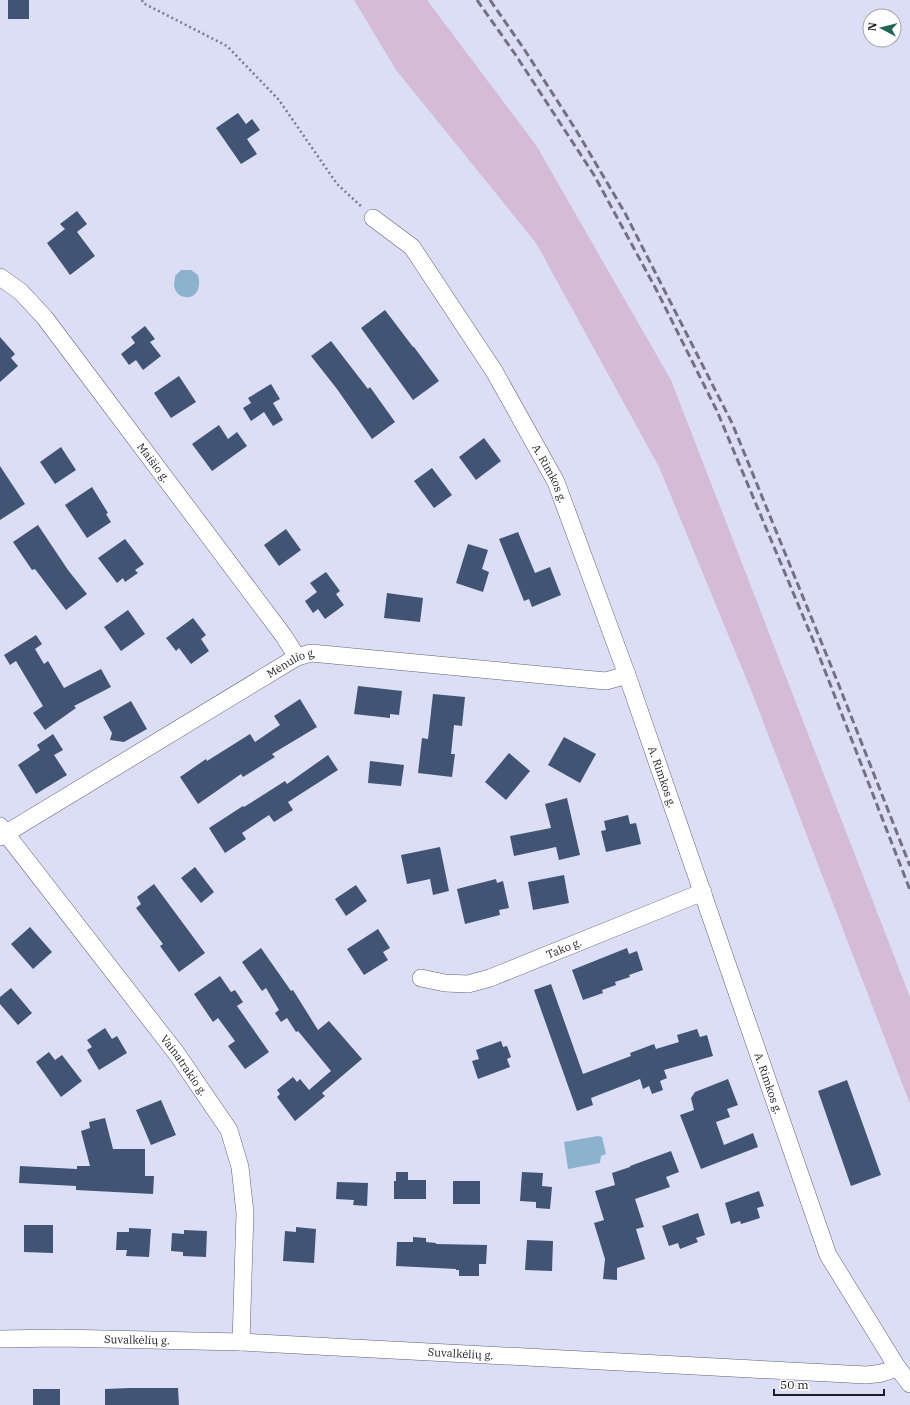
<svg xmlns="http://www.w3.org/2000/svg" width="910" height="1405" font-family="'IBM Plex Serif',serif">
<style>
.green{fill:#d5bcd6}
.water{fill:#8cb2cd}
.building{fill:#425473}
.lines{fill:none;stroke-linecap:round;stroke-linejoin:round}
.minor-casing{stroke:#606175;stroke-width:18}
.path{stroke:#787989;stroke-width:2.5;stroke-dasharray:2 3;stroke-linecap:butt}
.minor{stroke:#fff;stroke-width:17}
.rail{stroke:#717282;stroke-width:3;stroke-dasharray:8 4;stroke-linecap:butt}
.labels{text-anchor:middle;stroke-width:4;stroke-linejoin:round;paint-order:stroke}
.street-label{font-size:11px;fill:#1c1c24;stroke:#fff}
</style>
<rect width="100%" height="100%" fill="#dcdef6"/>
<polygon class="green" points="354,0 427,0 536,145 671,380 910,997 910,1104 751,690 659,467 536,243 396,70"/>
<g class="water">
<path d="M 181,270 L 191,270 L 198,275 C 205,302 177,303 174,286 C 174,283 175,279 175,276 Z"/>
<polygon points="598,1136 602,1137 606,1154 601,1156 600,1163 568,1169 564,1142"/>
</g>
<g class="building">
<rect x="8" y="0" width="21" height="19"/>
<polygon points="238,113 246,124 252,119 260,130 247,139 257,154 241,164 216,128"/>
<polygon points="77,211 87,224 77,232 95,256 70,275 47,243 65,229 60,224"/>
<polygon points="385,310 413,347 414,347 439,381 413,400 361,328"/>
<polygon points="145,326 155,339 150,342 161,356 143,370 136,360 129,365 121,354 135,343 131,337"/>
<polygon points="0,337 15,354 11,358 18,366 0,382"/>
<polygon points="331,341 368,389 370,387 395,422 372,439 337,389 311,356"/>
<polygon points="179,376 196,402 171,418 154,393"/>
<polygon points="271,384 280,399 273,403 283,420 273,426 264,412 251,421 243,408 251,403 248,398"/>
<polygon points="219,425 228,439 237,432 247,446 212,471 192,444"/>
<polygon points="484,438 501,461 476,480 459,457"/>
<polygon points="61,447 76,470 55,484 40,462"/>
<polygon points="0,466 25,504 0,520"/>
<polygon points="432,468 452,495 434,508 414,481"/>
<polygon points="92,487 108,513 106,514 111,522 87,538 65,505"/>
<polygon points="38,525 68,570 87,594 66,610 35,569 32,570 13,542"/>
<polygon points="286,529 301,550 279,566 264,545"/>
<polygon points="518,532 535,573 550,567 561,595 532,607 529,599 524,601 499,539"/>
<polygon points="125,539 144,564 135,570 138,573 125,582 123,578 117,583 98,558"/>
<polygon points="468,544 488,550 482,569 489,572 483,592 456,583"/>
<polygon points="326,572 340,591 336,594 344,605 325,619 318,609 313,613 305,601 317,592 310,583"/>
<polygon points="387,593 423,598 420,622 384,618"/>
<polygon points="128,610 145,634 121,651 104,627"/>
<polygon points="193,618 206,635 201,639 209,651 191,664 179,648 176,651 166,638"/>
<polygon points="36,635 42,644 35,649 44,664 48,661 64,688 101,669 111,687 74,706 76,708 45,730 33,713 43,706 16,661 10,665 4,655"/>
<polygon points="358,686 402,691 399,715 390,714 390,718 354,714"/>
<polygon points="433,694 465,697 462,726 454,725 451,754 455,754 452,777 418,773 422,738 428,739"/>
<polygon points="300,699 317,727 272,754 275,757 243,777 241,774 198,804 180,777 206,759 207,761 250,734 255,742 280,725 274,716"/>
<polygon points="131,701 147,729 124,742 110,740 112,733 103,717"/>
<polygon points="53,734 63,750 54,755 67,775 36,794 18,765 40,750 37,745"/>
<polygon points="564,737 596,754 580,783 548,765"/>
<polygon points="509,753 530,771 506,800 485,782"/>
<polygon points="328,755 338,770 288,802 293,810 274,822 269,815 242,833 246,839 225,853 209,828 243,806 244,807 285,781 287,784"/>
<polygon points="370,761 404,765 401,786 368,783"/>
<polygon points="567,798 580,855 559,860 556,847 514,856 510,836 551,828 545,804"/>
<polygon points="628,815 630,824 636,823 641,844 606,852 601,831 606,830 604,821"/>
<polygon points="440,847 449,891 433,895 430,879 407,884 401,855"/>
<polygon points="195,867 214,892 201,903 181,878"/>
<polygon points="564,875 569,903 533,910 528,882"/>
<polygon points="496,879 497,883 503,881 509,908 499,910 500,915 465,924 457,889"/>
<polygon points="154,884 205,953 179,972 160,946 163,944 136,908 141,904 137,897"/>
<polygon points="356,885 367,901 346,916 335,899"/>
<polygon points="30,927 52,952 33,969 11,944"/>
<polygon points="378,929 390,948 383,952 388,960 364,975 347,949"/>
<polygon points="261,948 291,991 293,990 318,1030 329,1021 362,1059 322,1093 325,1096 295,1121 277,1097 280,1094 277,1090 293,1077 297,1082 300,1079 309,1090 331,1071 298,1031 296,1032 287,1018 281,1022 275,1013 279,1010 266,988 262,991 242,962"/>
<polygon points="627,948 629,954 637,951 643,970 629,975 630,977 615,982 616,985 602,990 603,993 583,1000 572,970"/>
<polygon points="220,976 231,992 235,990 243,1002 237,1006 269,1052 245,1069 228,1046 235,1041 218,1018 213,1022 194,994"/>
<polygon points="551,984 583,1074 631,1056 630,1053 654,1044 656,1049 679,1042 677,1035 697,1029 700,1037 707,1035 713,1056 664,1070 667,1078 660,1081 663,1090 652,1094 649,1086 643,1089 640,1079 591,1098 593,1105 577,1111 534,990"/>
<polygon points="11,988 32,1013 18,1025 0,1004 0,997"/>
<polygon points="105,1028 112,1039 117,1036 127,1053 99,1070 87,1050 92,1047 87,1040"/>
<polygon points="501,1041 503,1047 507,1046 511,1057 507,1059 510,1067 478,1079 472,1061 479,1059 476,1050"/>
<polygon points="49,1052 55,1060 62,1055 82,1081 61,1097 36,1062"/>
<polygon points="728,1079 738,1105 727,1109 730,1117 716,1122 724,1145 753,1133 758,1147 701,1169 680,1115 694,1110 691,1098 695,1092"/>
<polygon points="847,1080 881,1175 851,1186 818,1091"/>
<polygon points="161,1100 176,1135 151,1145 136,1110"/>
<polygon points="105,1118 113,1149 145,1149 145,1176 154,1176 153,1194 76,1190 76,1186 19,1183 20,1166 77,1169 77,1166 90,1166 81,1131 90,1128 89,1122"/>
<polygon points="671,1151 679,1172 666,1177 670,1187 635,1199 644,1227 636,1229 645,1259 617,1268 617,1280 603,1279 605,1259 594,1223 604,1220 595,1191 615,1185 612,1173 630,1167 630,1166"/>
<polygon points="396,1172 408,1172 408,1180 426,1180 426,1199 394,1199 394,1181 396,1181"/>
<polygon points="522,1172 543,1173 542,1186 552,1187 550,1209 536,1208 536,1202 520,1201"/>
<rect x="453" y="1181" width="27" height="23"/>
<polygon points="337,1182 368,1183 367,1206 353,1205 354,1200 336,1199"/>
<polygon points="759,1191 764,1206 757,1208 760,1218 741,1224 740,1221 731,1224 725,1203"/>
<polygon points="698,1213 705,1235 696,1238 698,1242 680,1249 678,1243 669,1246 662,1226"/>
<polygon points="24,1225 53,1225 53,1253 24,1252"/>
<polygon points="296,1227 316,1229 314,1263 283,1261 285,1231 296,1232"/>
<polygon points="129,1228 151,1229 149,1257 126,1256 127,1250 116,1250 117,1232 129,1232"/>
<polygon points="184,1230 207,1231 206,1257 183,1256 183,1252 171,1251 172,1233 184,1234"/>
<polygon points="413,1237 426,1238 426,1242 436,1243 436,1244 487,1245 486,1264 479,1264 479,1276 459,1276 459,1270 456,1270 456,1269 396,1266 397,1242 413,1242"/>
<polygon points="527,1240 553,1241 552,1271 525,1270"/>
<polygon points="130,1388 178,1388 179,1405 105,1405 105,1389"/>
<rect x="33" y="1389" width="27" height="16"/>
</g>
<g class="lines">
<defs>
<g id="minor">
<path id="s1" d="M 373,218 L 412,247 L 494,371 L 556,482 L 627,675 L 828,1255 L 897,1367 L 910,1384"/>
<path id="s2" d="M 0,277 L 21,292 L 45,318 L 283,635 L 297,657"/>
<path id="s3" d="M 0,826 L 177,1054 L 229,1130 L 240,1167 L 245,1213 L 241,1342"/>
<path id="s4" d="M 0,837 L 297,657 L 311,653 L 606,681 L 627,675"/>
<path id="s5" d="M 421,978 L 445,983 L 468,984 L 490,978 L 703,892"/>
<path id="s6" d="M 0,1339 L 59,1338 L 241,1342 L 866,1375 C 878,1374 886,1373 897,1367"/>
</g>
</defs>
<use href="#minor" class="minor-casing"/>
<polyline class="path" points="142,0 143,3 227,46 279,100 337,184 363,208"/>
<use href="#minor" class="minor"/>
<g class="rail">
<polyline points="477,0 515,54 594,175 656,289 717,411 813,640 910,890"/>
<polyline points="490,0 524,49 576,130 625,213 732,423 838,683 910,866"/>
</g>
</g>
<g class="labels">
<g class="street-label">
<text dy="4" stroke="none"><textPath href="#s2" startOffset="242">Maišio g.</textPath></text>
<text dy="4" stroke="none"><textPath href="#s1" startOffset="314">A. Rimkos g.</textPath></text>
<text dy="4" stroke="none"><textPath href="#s4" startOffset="340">Mėnulio g.</textPath></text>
<text dy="4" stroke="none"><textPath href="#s1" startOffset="638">A. Rimkos g.</textPath></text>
<text dy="4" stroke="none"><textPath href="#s5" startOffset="150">Tako g.</textPath></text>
<text dy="4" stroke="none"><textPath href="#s3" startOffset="302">Vainatrakio g.</textPath></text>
<text dy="4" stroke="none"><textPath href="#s1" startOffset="962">A. Rimkos g.</textPath></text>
<text dy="4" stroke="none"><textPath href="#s6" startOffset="137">Suvalkėlių g.</textPath></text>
<text dy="4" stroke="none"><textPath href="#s6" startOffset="461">Suvalkėlių g.</textPath></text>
</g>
</g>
<g transform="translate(882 28) rotate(277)"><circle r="19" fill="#ffffff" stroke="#a4a4a7"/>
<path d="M0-3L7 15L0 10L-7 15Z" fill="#216557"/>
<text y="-6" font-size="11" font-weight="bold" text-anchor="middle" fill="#1c1c24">N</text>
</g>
<path d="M774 1389v6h110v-6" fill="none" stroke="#1c1c24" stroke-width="2"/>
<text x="780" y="1389" font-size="12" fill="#1c1c24" stroke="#ffffff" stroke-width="3" paint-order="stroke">50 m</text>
</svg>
